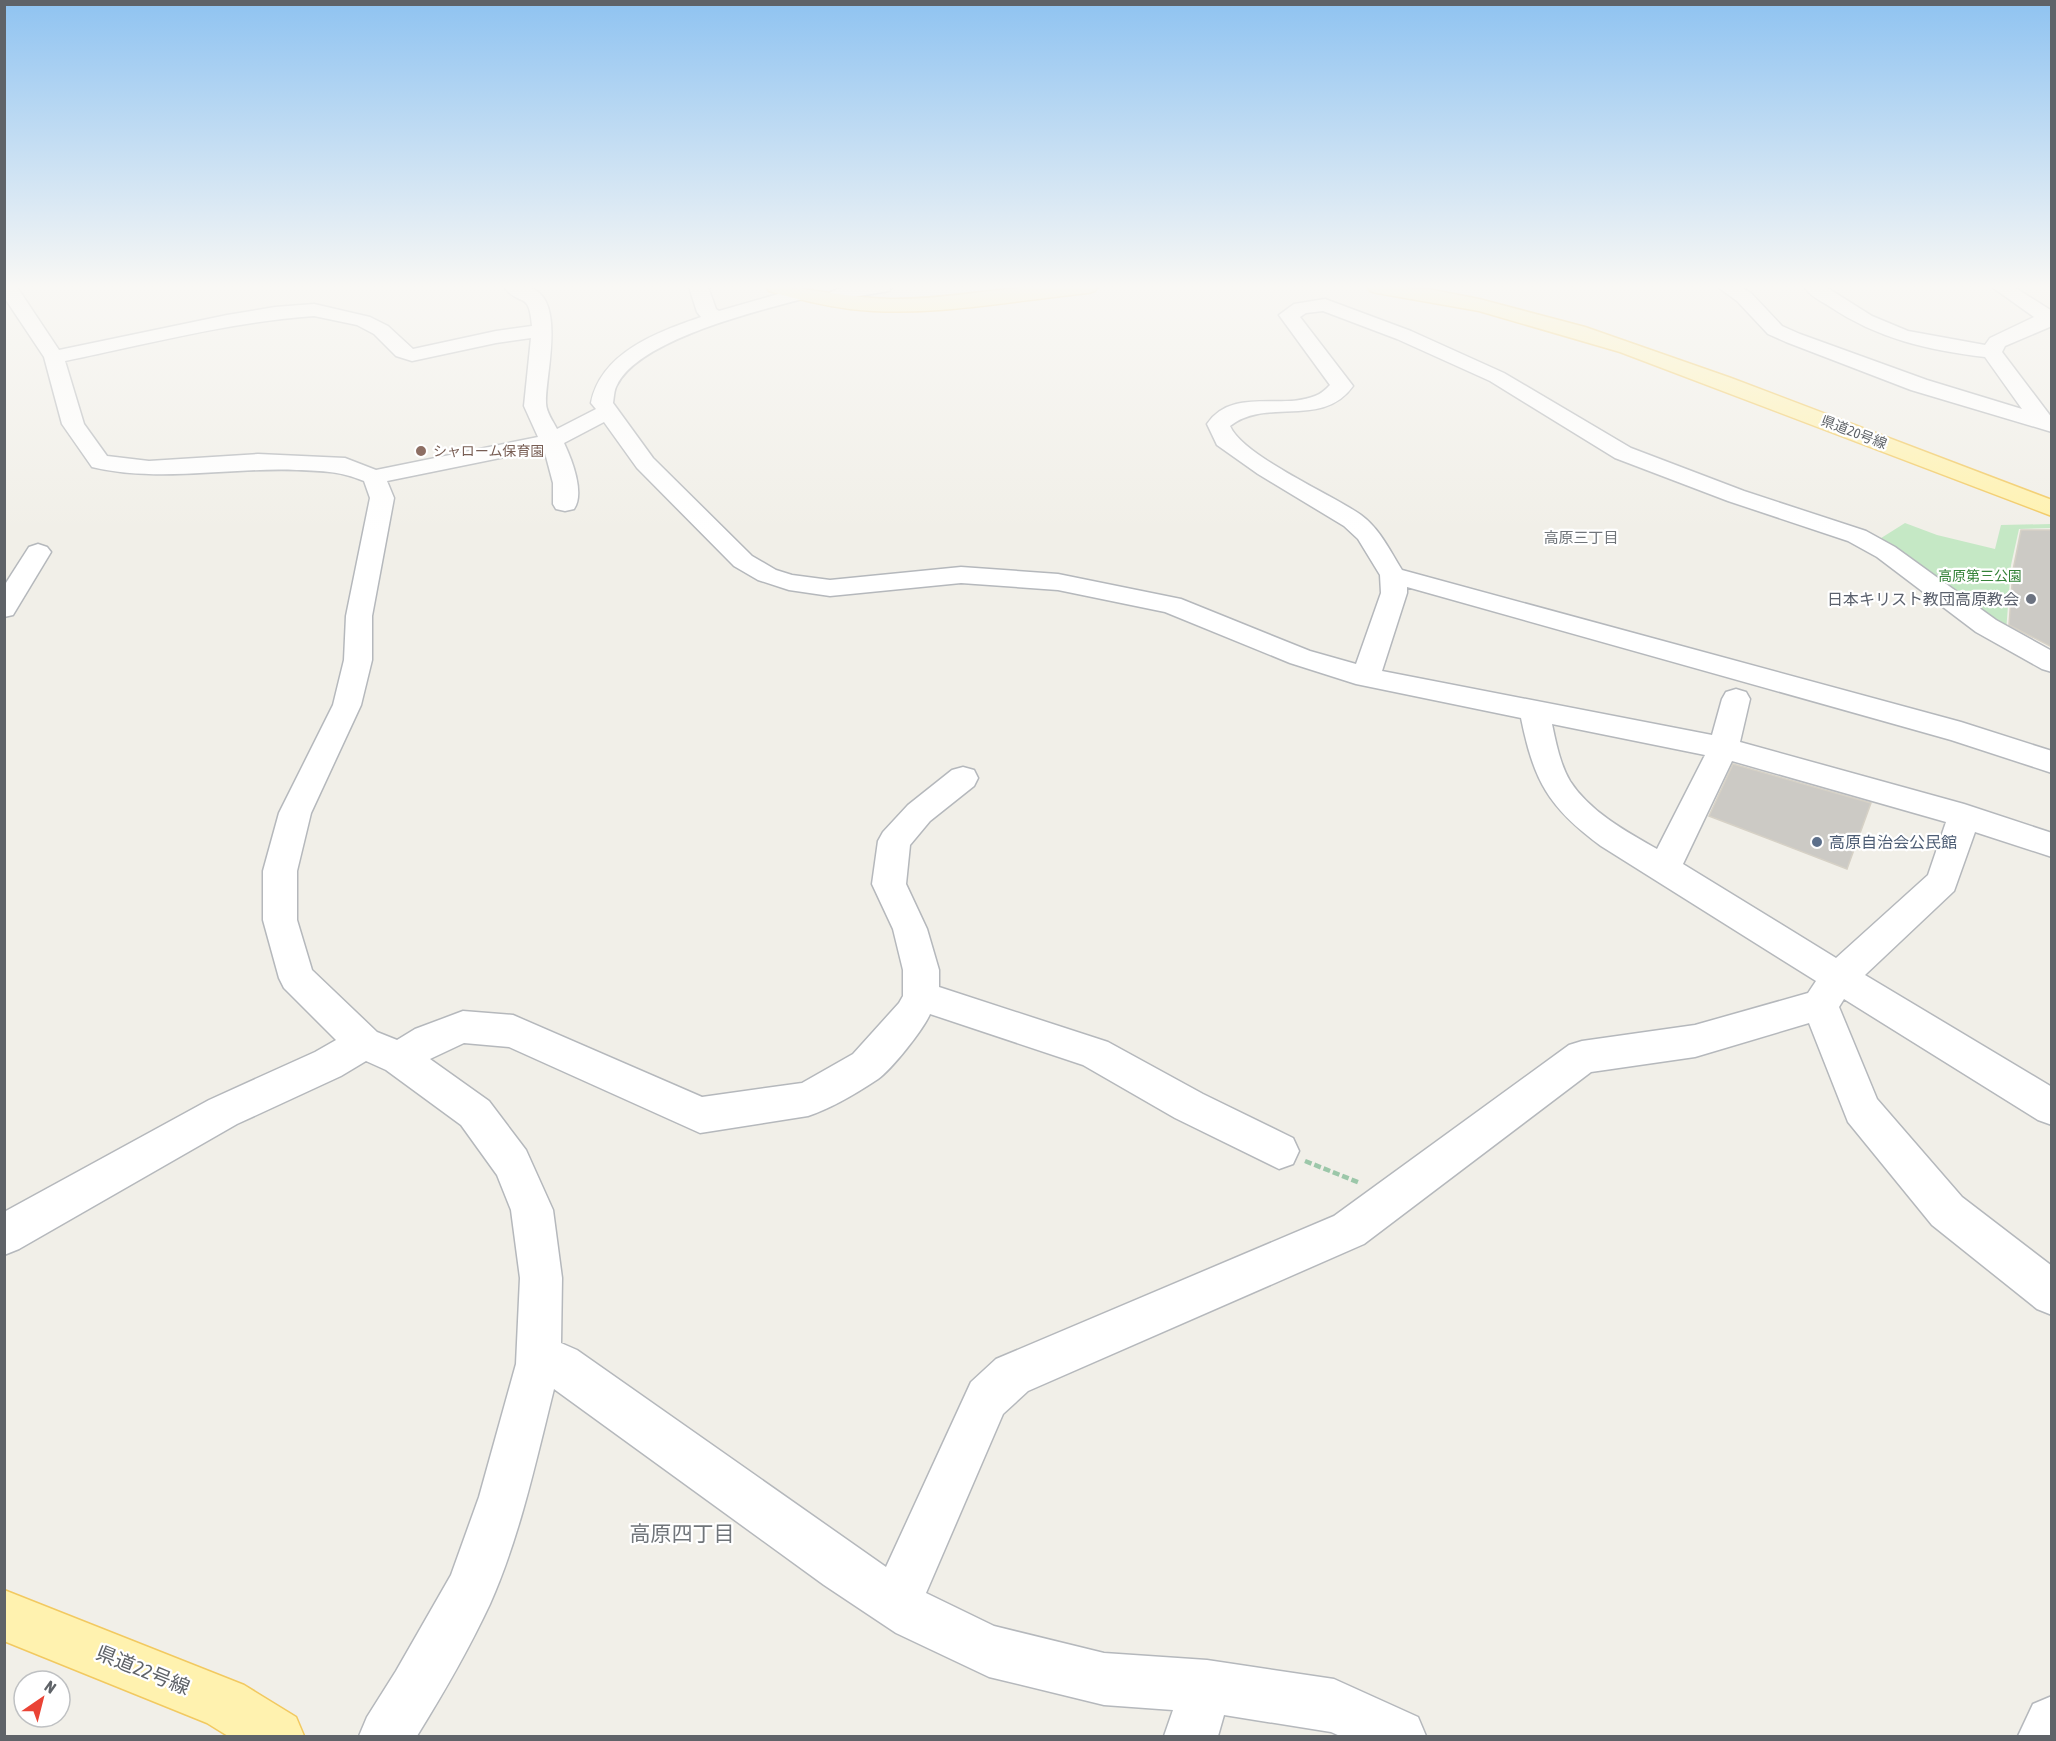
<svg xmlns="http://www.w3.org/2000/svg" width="2056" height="1741" font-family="'Asap Condensed','Noto Sans JP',sans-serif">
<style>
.green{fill:#c5e8c5}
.building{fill:#cccac5;stroke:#d6d1c6;stroke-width:1.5}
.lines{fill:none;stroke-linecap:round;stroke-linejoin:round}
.minor-casing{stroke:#b5b8bc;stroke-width:3}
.major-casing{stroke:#f2c960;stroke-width:3}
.path{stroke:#9cc7a9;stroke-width:4.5;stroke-dasharray:7 3;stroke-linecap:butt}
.minor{fill:#fff;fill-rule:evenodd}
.major{fill:#fff2af;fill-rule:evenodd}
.education-dot{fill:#8d6e63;stroke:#fff;stroke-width:2}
.worship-dot{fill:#6b7280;stroke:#fff;stroke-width:2}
.service-dot{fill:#5c6f8a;stroke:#fff;stroke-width:2}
.labels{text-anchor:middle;stroke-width:4.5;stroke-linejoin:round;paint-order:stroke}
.far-street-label{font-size:14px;fill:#5f6368;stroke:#fff}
.far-education-label{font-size:14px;fill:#785e54;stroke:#fff;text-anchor:start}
.far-park-label{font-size:14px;fill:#348238;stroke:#fff}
.far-neighbourhood-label{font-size:15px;fill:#70757a;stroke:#fff}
.worship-label{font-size:16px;fill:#5b616d;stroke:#fff;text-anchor:end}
.service-label{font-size:16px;fill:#4e5e75;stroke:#fff;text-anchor:start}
.near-street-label{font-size:20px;fill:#5f6368;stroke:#fff}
.near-neighbourhood-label{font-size:21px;fill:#70757a;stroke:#fff}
</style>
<rect width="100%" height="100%" fill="#f1efe8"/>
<polygon class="green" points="1905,523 1937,535 1995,549 2001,525 2051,524 2051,528 2019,529 2011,565 2006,632 1878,540"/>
<g class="building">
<polygon points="2021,530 2052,530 2052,647 2009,625 2013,570"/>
<polygon points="1733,764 1871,803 1847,869 1709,816"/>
</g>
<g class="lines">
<defs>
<g id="minor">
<path d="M 4,287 L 17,287 L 59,350 L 227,315 L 275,307 L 314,304 L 370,317 L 388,326 L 413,349 L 496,331 L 532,326 C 529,289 520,308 504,287 C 511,287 520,286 527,287 C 568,295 545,375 546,403 C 546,412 553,421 557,429 L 596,409 L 591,403 C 601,352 658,332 701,317 L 697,312 L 689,287 L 708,287 L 716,309 L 719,311 L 799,288 L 806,290 L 809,294 L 806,298 C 758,311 640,339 617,385 C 614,390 614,397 613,403 L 653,458 L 752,556 L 776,570 L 792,575 L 830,580 L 961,567 L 1058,574 L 1181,599 L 1310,651 L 1356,664 L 1381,593 L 1380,575 L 1358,539 L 1344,526 L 1258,474 L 1217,445 L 1207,424 C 1232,387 1282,410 1315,396 C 1321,394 1326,389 1330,385 L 1279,315 L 1294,304 L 1325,299 L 1411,331 L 1504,373 L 1631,448 L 1744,491 L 1866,531 L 1895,547 L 1996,620 L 2052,651 L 2052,672 L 2042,669 L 1976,632 L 1877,557 L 1848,541 L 1728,501 L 1615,458 L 1490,381 L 1397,339 L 1323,311 L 1306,313 L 1300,317 L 1353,386 C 1323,429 1266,397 1230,426 C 1243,456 1331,494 1361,515 C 1380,529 1390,551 1402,570 L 1961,722 L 2052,751 L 2052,773 L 1951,740 L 1407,587 L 1407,593 L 1382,671 L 1712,735 L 1722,699 L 1726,692 L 1736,689 L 1746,692 L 1750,699 L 1740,742 L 1964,804 L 2052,833 L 2052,857 L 1975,832 L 1954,891 L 1865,975 L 2052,1087 L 2052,1125 L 2038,1120 L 1844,999 L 1839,1007 L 1877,1099 L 1962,1197 L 2052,1266 L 2052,1315 L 2037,1309 L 1932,1225 L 1848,1122 L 1809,1023 L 1695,1057 L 1591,1072 L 1364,1244 L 1028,1391 L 1003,1414 L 926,1593 L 994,1626 L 1104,1653 L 1207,1660 L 1334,1679 L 1418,1717 L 1426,1736 L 1340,1736 L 1331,1732 L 1224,1715 L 1218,1736 L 1164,1736 L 1173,1710 L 1104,1705 L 989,1677 L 896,1633 L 824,1585 L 554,1389 C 536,1461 520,1536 490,1604 C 469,1649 443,1694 417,1736 L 359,1736 L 367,1717 L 396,1671 L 451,1575 L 479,1497 L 516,1364 L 520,1278 L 511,1210 L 497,1175 L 461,1125 L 386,1070 L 366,1061 L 341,1076 L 237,1124 L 19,1249 L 4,1255 L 4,1212 L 209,1100 L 315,1052 L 336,1040 L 284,988 L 279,978 L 263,920 L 263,871 L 279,813 L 333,705 L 344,660 L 346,616 L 370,498 L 364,481 C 339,471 324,471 297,470 C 229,467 159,483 92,467 L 62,424 L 44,357 L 4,297 ZM 314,316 L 357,325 L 374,334 L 396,356 L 412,361 L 496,343 L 531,338 L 524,406 L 538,437 L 376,470 L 345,458 L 258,454 L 149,461 L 107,456 L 84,424 L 65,361 C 148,344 230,322 314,316 ZM 604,422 L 637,468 L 734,566 L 758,580 L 789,590 L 830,596 L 961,583 L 1058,590 L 1165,612 L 1290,663 L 1356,684 L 1521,718 C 1534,781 1548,807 1601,846 L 1816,981 L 1808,993 L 1695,1025 L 1582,1041 L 1569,1045 L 1334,1216 L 996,1359 L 971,1382 L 886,1567 L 577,1350 L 561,1343 L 562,1278 L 553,1210 L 526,1150 L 489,1101 L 430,1059 L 464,1043 L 509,1047 L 700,1133 L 808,1116 C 832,1108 857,1093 878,1079 C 892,1069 923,1030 930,1014 L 1083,1065 L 1175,1118 L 1279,1169 L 1293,1164 L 1299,1151 L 1293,1138 L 1203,1094 L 1108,1042 L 939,987 L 939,970 L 927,929 L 906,884 L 910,845 L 930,821 L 974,786 L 978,778 L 974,770 L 963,767 L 952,770 L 908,805 L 883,832 L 878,841 L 872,884 L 893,929 L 903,970 L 903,996 L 899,1003 L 853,1054 L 802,1083 L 702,1097 L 513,1015 L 463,1011 L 415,1029 L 397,1040 L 377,1032 L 312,970 L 297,920 L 297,871 L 311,813 L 361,705 L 372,660 L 372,616 L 394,498 L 387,481 L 544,449 L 553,483 L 553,504 L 556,509 L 565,511 L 574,509 C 585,493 572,460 564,443 ZM 1552,724 L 1705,755 L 1657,849 C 1627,832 1590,812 1570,781 C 1560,764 1556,743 1552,724 ZM 1732,761 L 1946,822 L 1928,875 L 1836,958 L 1683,864 Z"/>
<path d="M 891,287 L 889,291 L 853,297 L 832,306 L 825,304 L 822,300 C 836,281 871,287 891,287 Z"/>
<path d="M 1718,287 L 1741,287 L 1751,293 L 1782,326 L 1800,334 L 1927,380 L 2022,409 L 1985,357 C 1928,350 1878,339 1829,306 C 1821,301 1810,296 1804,287 L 1826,287 L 1872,316 L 1908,331 L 1985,345 L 1990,338 L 2034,317 L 1992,287 L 2014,287 L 2052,311 L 2052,326 L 2005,346 L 2002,352 L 2052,418 L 2052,432 L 1911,390 L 1786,342 L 1768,334 L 1737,301 Z"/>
<polygon points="38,544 47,547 51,552 13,615 4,617 4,586 29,547"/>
<polygon points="2052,1696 2052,1736 2018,1736 2033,1704"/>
</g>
<g id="major">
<path d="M 767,287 C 808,287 848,298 890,299 C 940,300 988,289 1037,287 C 1057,286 1077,287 1097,287 L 1095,291 L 1088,293 C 1010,301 928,318 850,309 C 822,305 796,299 769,291 Z"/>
<polygon points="1368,287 1428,289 1479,299 1585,327 1731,378 2052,500 2052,516 1620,352 1479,311 1377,293 1370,291"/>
<polygon points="4,1590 244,1685 296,1717 304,1736 228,1736 207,1723 4,1641"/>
</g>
</defs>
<use href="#minor" class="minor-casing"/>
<use href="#major" class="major-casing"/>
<polyline class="path" points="1305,1161 1360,1183"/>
<use href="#minor" class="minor"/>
<use href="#major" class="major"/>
</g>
<linearGradient id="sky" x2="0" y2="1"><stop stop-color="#8fc3f1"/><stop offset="0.54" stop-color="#f9f8f5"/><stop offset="1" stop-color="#f9f8f5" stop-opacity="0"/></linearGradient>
<rect width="2056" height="531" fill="url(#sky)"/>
<circle class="education-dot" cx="421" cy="451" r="6"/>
<circle class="worship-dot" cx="2031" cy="599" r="6"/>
<circle class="service-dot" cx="1817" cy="842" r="6"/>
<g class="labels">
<g class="far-street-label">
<text transform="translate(1854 432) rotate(21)" y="5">県道20号線</text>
</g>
<g class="far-education-label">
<text x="433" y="456">シャローム保育園</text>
</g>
<g class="far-park-label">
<text x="1980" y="581">高原第三公園</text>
</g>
<g class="far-neighbourhood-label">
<text x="1581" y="543">高原三丁目</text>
</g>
<g class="worship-label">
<text x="2019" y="605">日本キリスト教団高原教会</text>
</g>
<g class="service-label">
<text x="1829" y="848">高原自治会公民館</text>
</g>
<g class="near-street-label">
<text transform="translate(143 1670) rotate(22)" y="7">県道22号線</text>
</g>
<g class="near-neighbourhood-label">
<text x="682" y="1541">高原四丁目</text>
</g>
</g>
<rect width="2056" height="1741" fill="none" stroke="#5f6368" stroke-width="12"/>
<g transform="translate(42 1699) rotate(35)"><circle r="28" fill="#ffffff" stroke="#bfc1c3" stroke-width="1.5"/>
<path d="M0-4.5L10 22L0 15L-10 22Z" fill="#ea4335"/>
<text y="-9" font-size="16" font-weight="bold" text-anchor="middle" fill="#5f6368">N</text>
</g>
</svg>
